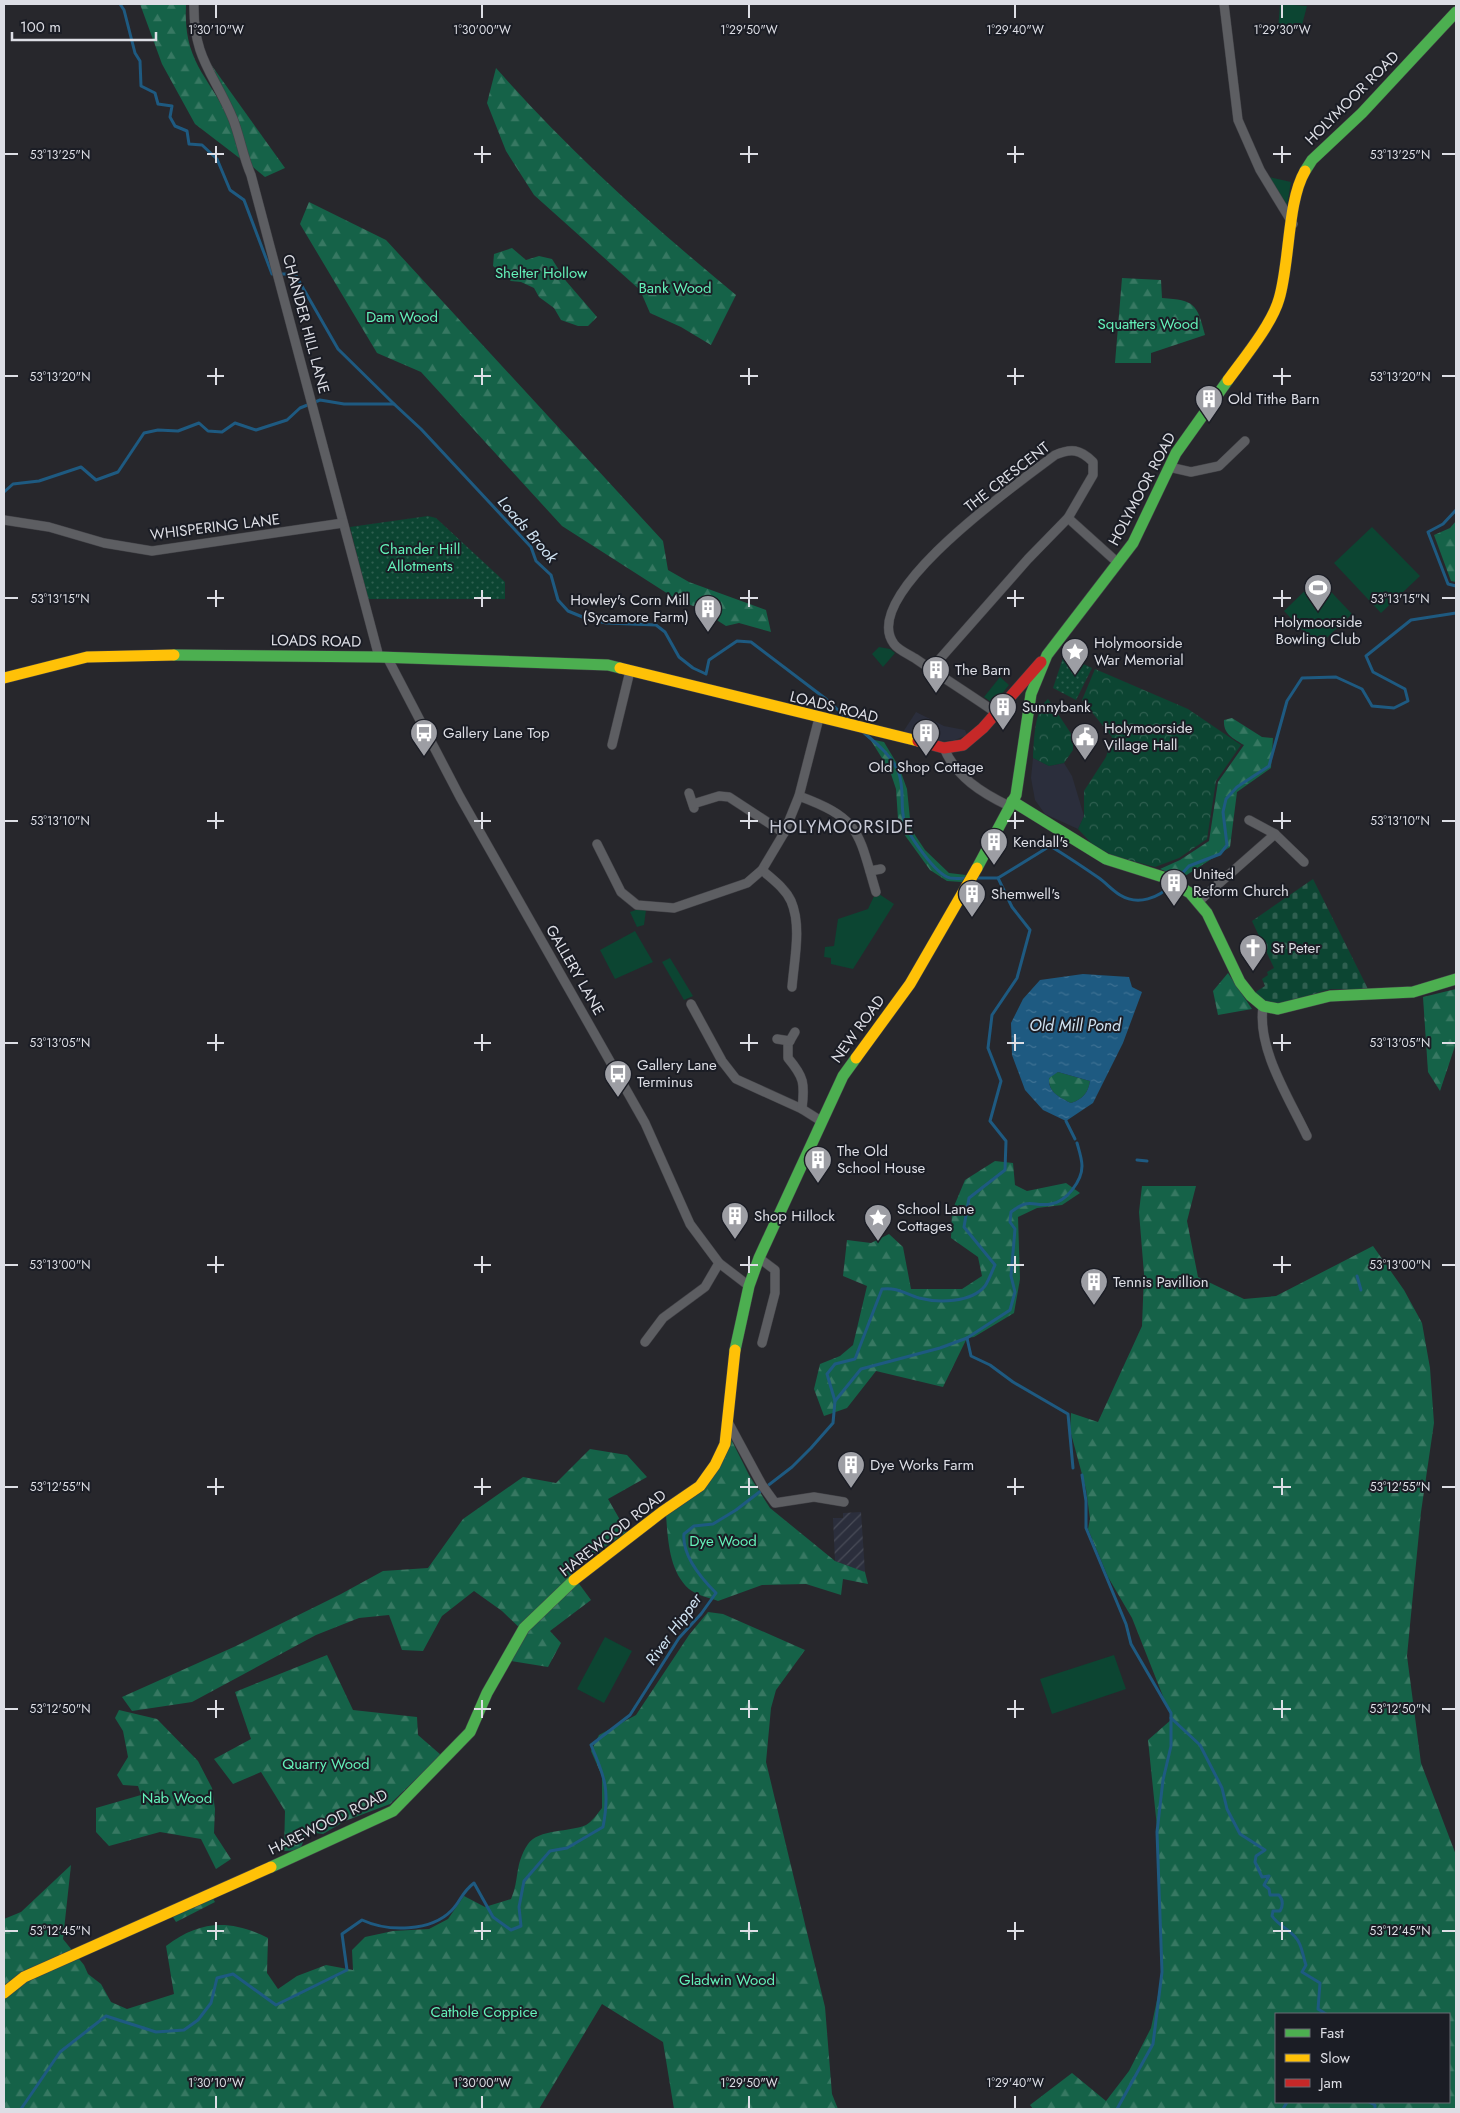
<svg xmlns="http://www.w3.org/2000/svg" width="1460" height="2113" font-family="Jost,sans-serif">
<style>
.built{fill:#2b2e3c}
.industrial{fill:url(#industrial-furrows)}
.grass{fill:#0c4532}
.forest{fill:url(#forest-firs);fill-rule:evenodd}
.cemetery{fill:url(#cemetery-stones)}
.park{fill:url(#park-crowns)}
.garden{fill:url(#garden-dots)}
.water{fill:url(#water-ripples);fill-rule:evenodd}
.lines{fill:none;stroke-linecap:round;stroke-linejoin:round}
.stream{stroke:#1e5a81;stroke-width:3}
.street-casing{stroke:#424247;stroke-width:10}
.fast-casing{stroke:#424247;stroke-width:12}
.slow-casing{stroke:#424247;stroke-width:12}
.jam-casing{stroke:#424247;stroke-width:12}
.street{stroke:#5d5e62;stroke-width:9}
.fast{stroke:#4caf50;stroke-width:11}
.slow{stroke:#ffc107;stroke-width:11}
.jam{stroke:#c62828;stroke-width:11}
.ticks{fill:none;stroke:#dddee5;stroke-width:2}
.labels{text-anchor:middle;stroke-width:4;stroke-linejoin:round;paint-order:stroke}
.street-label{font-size:15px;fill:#dddee5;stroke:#1b1d25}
.park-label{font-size:15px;fill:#64f3ba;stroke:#1b1d25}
.poi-label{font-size:15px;fill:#dddee5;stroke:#1b1d25;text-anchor:start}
.water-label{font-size:16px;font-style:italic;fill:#d0e3f2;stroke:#1b1d25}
.quarter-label{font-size:18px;letter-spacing:1px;fill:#c8cad6;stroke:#1b1d25}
.ticks-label{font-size:12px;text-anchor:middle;fill:#dddee5;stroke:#1b1d25;stroke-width:4;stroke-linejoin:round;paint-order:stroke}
</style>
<defs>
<pattern id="industrial-furrows" width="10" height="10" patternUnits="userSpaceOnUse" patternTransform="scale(1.25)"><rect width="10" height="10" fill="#2b2e3c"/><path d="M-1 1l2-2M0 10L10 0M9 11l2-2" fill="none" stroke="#494c58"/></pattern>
<pattern id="forest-firs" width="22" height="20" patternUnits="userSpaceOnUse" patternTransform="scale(1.25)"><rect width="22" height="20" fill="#156248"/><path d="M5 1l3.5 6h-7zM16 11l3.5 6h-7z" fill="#377862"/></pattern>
<pattern id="cemetery-stones" width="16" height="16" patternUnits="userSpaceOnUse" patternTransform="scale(1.25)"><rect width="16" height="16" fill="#0c4532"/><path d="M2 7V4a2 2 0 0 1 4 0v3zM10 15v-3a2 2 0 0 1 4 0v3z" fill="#2f5f50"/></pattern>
<pattern id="park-crowns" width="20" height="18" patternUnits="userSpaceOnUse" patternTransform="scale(1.25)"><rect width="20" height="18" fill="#0c4532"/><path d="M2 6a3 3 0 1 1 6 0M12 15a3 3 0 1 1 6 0" fill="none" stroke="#2f5f50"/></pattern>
<pattern id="garden-dots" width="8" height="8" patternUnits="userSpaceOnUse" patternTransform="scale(1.25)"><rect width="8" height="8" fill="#0c4532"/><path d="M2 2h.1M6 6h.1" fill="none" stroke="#2f5f50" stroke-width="1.8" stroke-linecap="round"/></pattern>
<pattern id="water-ripples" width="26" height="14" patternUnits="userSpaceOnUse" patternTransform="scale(1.25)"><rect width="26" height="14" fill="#1e5a81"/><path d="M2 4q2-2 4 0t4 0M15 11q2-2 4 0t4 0" fill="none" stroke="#3e7193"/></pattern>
</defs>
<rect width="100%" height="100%" fill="#27272c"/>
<g class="built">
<polygon points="916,712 944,726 965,730 967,735 955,740 934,741 903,732"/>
<polygon points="1033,758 1049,766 1064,763 1072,776 1084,816 1078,829 1045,814 1035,800 1031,778"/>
</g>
<polygon class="industrial" points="861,1512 865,1572 835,1561 833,1518 843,1518 843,1513"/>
<g class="grass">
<polygon points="1280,4 1307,6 1302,25 1278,30"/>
<polygon points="1269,177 1291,182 1287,205"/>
<polygon points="1372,527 1420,576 1381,613 1334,563"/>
<polygon points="1318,578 1352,614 1318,646 1284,611"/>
<polygon points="879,647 890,649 895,653 883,667 872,654"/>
<polygon points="1000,677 1009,685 994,704 984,697"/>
<polygon points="876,892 894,904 853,969 831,964 831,958 824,957 825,947 834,946 838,919 868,909"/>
<polygon points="639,909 646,910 644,925 637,927 630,912"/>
<polygon points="635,931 653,962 615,979 600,950"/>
<polygon points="670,958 693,996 684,1000 662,962"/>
<polygon points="605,1637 632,1651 604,1703 577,1689"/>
<polygon points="1114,1655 1126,1689 1052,1714 1040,1679"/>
</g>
<g class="forest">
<path d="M 140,4 L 186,4 C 183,61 207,74 230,120 C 236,132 238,147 242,160 L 195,124 L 162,64 Z"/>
<polygon points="202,52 285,168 265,177 248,163"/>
<path d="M 496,68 C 569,151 651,225 736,295 L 711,345 L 681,327 L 650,313 L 640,290 L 534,195 L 506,151 L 487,103 Z"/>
<polygon points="309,202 386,240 663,541 668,570 689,582 766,610 771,632 739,623 726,626 712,617 708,605 693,606 676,599 562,526 421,372 377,353 300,224"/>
<polygon points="512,248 526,260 539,256 552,259 566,281 597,317 588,326 578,326 561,320 554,308 539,297 534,288 521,282 511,281 493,266 494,254"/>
<path d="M 1122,278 L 1161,280 L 1162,298 C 1195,300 1197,304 1205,335 L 1151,353 L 1151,363 L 1115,363 Z"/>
<polygon points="1456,521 1456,582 1451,581 1434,535 1450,528"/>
<path d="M 1232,718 L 1262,737 L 1273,738 L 1271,768 L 1237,792 L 1230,847 L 1182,878 L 1160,869 L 1180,860 L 1209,841 L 1218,782 L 1244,745 C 1233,738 1223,734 1224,720 Z"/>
<polygon points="870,739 884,742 899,767 907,789 911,829 925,850 949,873 966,875 962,882 947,881 930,870 904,834 898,819 896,789 890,771"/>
<polygon points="1228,973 1252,1009 1218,1015 1213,991"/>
<polygon points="1456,989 1456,1043 1440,1091 1428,1072 1423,997"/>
<path d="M 1058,1072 L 1090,1081 C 1088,1093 1083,1099 1071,1103 C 1058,1097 1048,1092 1049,1077 Z"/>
<polygon points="995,1161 1013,1163 1015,1185 1027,1191 1066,1183 1080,1193 1062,1205 1037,1208 1018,1217 1020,1279 1014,1313 974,1337 967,1338 943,1387 876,1371 847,1408 824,1416 814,1389 820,1364 840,1356 853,1345 867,1286 843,1276 847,1240 871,1243 889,1234 903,1247 911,1289 962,1289 982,1276 978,1257 951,1238 952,1211 965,1180"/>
<path d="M 1142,1186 L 1196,1186 L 1187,1221 L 1198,1277 L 1244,1299 L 1276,1296 L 1373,1246 L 1404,1290 L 1422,1323 L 1430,1368 L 1434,1423 L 1421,1512 L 1407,1656 L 1421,1763 L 1456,1855 L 1456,2109 L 1033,2109 L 1030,2105 L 1072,2073 L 1106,2101 L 1129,2071 L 1151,2028 L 1163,1972 L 1157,1827 L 1148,1740 L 1172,1719 L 1132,1618 L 1108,1577 L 1088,1529 L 1090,1519 L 1086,1489 L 1070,1430 L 1071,1413 L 1098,1422 L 1142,1326 L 1144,1274 L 1139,1212 ZM 1276,2014 L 1449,2014 L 1449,2102 L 1276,2102 Z"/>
<path d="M 731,1439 L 749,1475 L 770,1508 L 835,1561 L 865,1572 L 868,1584 L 843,1579 L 841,1595 L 806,1584 L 762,1585 L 718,1601 C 710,1598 696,1595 689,1589 C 669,1571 668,1540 666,1515 C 700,1491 718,1481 731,1439 Z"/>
<polygon points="590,1449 627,1455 647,1477 608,1499 627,1532 594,1554 566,1566 591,1600 550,1631 561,1643 548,1667 511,1661 525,1633 502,1611 474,1591 442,1616 423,1651 402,1650 389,1615 359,1618 316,1635 192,1702 132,1711 122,1697 236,1646 341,1594 383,1571 428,1568 463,1519 523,1477 556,1483"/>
<path d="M 708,1612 L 723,1614 L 805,1650 L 776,1690 L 771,1708 L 766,1762 L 825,2007 L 832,2094 L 838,2109 L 674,2109 L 663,2042 L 602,2004 L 539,2109 L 4,2109 L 4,1919 L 21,1912 L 71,1865 L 63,1939 L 84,1965 L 88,1974 L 101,1984 L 111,2002 L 127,2009 L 174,1994 L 166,1946 C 200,1920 230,1919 268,1938 L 267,1973 L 278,1989 L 297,1976 L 326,1965 L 353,1970 L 352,1950 L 365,1937 L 393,1931 L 429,1929 L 448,1919 L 464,1896 L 485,1907 L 511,1899 C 520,1879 514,1865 528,1844 C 538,1829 571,1832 586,1825 C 592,1822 598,1813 602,1808 L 602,1776 L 591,1751 L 599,1735 L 636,1715 L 689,1635 Z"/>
<polygon points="327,1655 353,1710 417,1717 418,1735 441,1755 390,1804 345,1821 323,1834 307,1832 300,1850 284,1851 285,1811 261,1772 233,1784 214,1759 251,1739 235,1692"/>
<polygon points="119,1710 157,1719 198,1761 212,1788 215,1809 214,1833 231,1859 216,1869 201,1839 160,1832 109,1846 96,1832 96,1808 141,1795 138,1786 123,1785 117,1775 128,1757 123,1731 115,1718"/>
<polygon points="212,1897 215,1902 176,1922 171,1914"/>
</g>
<polygon class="cemetery" points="1313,879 1368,989 1331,989 1281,1004 1265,1003 1254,993 1265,986 1262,979 1268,975 1267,972 1274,968 1252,921"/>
<g class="park">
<polygon points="1095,669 1188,709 1241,745 1216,781 1207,839 1179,858 1155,867 1114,856 1093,845 1078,829 1084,816 1084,791 1106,757 1112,737 1082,700"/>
<path d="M 1048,699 L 1076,741 L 1073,745 L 1073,750 L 1064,763 L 1049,766 L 1033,758 C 1034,741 1034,710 1048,699 Z"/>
</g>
<g class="garden">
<polygon points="428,516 436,518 505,582 505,599 368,599 350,527"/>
<polygon points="1064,655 1092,668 1076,700 1053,688"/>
</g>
<path class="water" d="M 1083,974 L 1129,977 L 1132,987 L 1142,992 L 1123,1043 L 1093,1103 L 1066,1121 L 1043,1110 L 1025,1090 L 1012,1055 L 1011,1023 L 1023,999 L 1040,980 ZM 1058,1072 L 1090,1081 C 1088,1093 1083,1099 1071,1103 C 1059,1097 1048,1092 1049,1078 Z"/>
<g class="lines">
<g class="stream">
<polyline points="120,4 124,10 135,53 140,61 141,86 155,93 158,104 172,106 170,117 175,126 187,131 189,144 202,145 217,159 230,190 244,200 272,274 295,274 338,349 394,404"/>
<polyline points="4,492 13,484 39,481 81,467 96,480 118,472 144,433 158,430 178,431 199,423 208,431 222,432 235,423 256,430 287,420 300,408 320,400 344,404 394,404 421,429 531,547 536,561 551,575 558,600 568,611 585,618 606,623 656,625 665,632 679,657 693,668 706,674 709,660 737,641 751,642 826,699 849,720"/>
<polyline points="1456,510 1443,524 1428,532 1448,584 1456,586"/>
<path d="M 863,732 C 876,743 891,755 898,771 C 905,788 900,804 904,820 C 907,834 936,875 950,878 C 956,879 964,878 970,878"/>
<polyline points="976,878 998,878"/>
<polyline points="1177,879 1189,866 1220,854 1227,845 1223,812 1226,799 1237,787 1269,766 1287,701 1302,678 1336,677 1362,689 1372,706 1394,708 1408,701 1405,689 1373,672 1366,656 1411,620 1456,613"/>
<polyline points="1066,1121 1075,1139"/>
<polyline points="1137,1160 1147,1161"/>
<polyline points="1357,1276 1361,1290"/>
<polyline points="967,1338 971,1356 990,1365 1013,1382 1068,1414 1073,1468"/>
<path d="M 835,1401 L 861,1369 L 940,1348 L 967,1338 L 1010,1310 L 1015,1292 L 1011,1276 L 1015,1229 L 1010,1222 L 1011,1212 C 1030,1197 1032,1207 1051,1204 C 1066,1202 1082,1181 1082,1166 C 1082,1159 1079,1150 1077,1143"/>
<polyline points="1082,1475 1086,1501 1086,1528 1126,1624 1131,1644 1171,1713 1171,1746 1163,1780 1157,1832 1162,1972 1153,2044 1117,2109"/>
<path d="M 1171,1718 L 1200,1745 L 1222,1788 L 1227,1809 L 1240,1834 L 1265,1850 L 1256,1856 L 1255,1862 L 1262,1877 L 1269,1876 L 1264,1885 L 1269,1889 L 1270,1895 L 1279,1895 C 1283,1900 1283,1906 1280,1911 L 1273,1911 L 1272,1916 C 1279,1926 1289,1929 1296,1938 C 1302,1944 1303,1957 1306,1965 L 1302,1972 L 1320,1983 L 1318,2009 L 1326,2014"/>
<polyline points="1369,2102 1375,2105 1375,2109"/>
<path d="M 21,2109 L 60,2052 L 106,2016 L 156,2032 L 184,2030 L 198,2020 L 211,2003 L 217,1978 L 233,1974 L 276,2005 L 347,1970 L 342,1934 L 362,1920 C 388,1932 431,1932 452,1910 C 461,1901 461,1893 474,1883 L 493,1917 L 511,1930 L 521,1926 L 519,1907 L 524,1881 L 550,1851 L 567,1848 L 603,1827 C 610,1791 605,1777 591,1745 L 630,1715 L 679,1638 L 701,1614 L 716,1593 C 701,1578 682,1555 684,1534 L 694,1526 L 713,1524 L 736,1510 L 792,1467 L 811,1448 L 833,1423 L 835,1401 L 827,1374 L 835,1364 L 855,1359 L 882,1289 C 897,1287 906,1294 919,1298 C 938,1303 971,1303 985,1286 C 989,1280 992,1271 995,1265 L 964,1227 L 969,1198 L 1005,1170 L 1006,1141 L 990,1121 L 1001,1081 L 988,1048 L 992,1015 L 1017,978 L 1030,930 L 1012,907 L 998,878 L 1050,846 C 1067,856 1083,867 1099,878 C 1106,883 1112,890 1120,895 C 1138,906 1159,898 1172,884"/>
<polyline points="1283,2109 1287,2102"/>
</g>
<defs>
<g id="street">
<path d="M 194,4 C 193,59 214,73 233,119 C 240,137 243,157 251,175 L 379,657"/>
<polyline points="1224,4 1238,120 1260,170 1293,224"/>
<polyline points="1169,467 1191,472 1219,466 1245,441"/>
<polyline points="1068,518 1118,563"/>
<polyline points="4,520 49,527 104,543 152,551 343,523"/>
<polyline points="387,657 460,797 645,1123 690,1224 719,1263 749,1286"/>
<path d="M 931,669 L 1028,559 L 1068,518 L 1093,475 L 1093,462 C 1080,449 1071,448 1055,455 C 1021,481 857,595 894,644 C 898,650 910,655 916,659 C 942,677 969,694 995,712"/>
<polyline points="612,745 630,671"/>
<path d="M 944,748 C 956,777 982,793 1009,806"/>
<polyline points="689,793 694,808"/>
<path d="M 799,796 C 861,819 858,832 876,892"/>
<polyline points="693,804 719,796 729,797 784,833"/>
<polyline points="1275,834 1304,862"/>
<polyline points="597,844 621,892 637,905 674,908 747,883 762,870 784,833 799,796 819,718"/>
<path d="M 762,870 C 772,879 785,888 791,901 C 802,926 794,961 792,987"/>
<polyline points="870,871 881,869"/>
<polyline points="1199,901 1275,834 1249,820"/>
<polyline points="691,1004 722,1061 736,1079 802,1109 821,1121"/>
<path d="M 1263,1007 C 1257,1049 1289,1098 1307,1136"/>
<path d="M 795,1032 L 788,1044 L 788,1058 C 804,1077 805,1083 802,1109"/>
<polyline points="777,1039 790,1041"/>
<polyline points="759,1258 775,1270 775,1293 762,1343"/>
<polyline points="645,1342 663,1318 705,1287 719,1263"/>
<polyline points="729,1424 762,1485 775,1503 814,1497 844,1502"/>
</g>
<g id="fast">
<polyline points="1305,171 1312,160 1362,113 1456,12"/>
<polyline points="174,655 379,657 608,665 620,668"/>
<polyline points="1012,801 1106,859 1163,877 1190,893 1207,913 1240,982 1251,996 1263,1006 1278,1009 1330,996 1413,992 1456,979"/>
<polyline points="977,868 1016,795 1031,694 1047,655 1133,543 1176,453 1228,380"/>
<polyline points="735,1350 749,1286 759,1258 843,1076 856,1058"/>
<polyline points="271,1867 393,1811 470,1732 487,1693 524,1628 574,1580"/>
</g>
<g id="slow">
<path d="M 1228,380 C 1244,358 1272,324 1279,299 C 1290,263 1287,202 1305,171"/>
<polyline points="620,668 918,741"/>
<polyline points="4,678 87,657 174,655"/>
<polyline points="856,1058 910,984 977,868"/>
<polyline points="574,1580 662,1512 700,1486 715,1465 725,1444 735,1350"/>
<polyline points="4,1993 24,1977 271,1867"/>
</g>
<polyline id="jam" points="918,741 944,748 963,745 983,728 1041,662"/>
</defs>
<use href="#street" class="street-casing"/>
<use href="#fast" class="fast-casing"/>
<use href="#slow" class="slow-casing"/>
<use href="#jam" class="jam-casing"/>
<use href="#street" class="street"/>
<use href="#fast" class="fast"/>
<use href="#slow" class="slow"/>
<use href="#jam" class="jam"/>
</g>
<path class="ticks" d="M 216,5 L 216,18M 482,5 L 482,18M 749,5 L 749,18M 1015,5 L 1015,18M 1282,5 L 1282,18M 216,146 L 216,163M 482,146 L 482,163M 749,146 L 749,163M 1015,146 L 1015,163M 1282,146 L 1282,163M 5,154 L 18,154M 207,154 L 224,154M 474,154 L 491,154M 740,154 L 758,154M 1007,154 L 1024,154M 1273,154 L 1291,154M 1442,154 L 1455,154M 216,368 L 216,385M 482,368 L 482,385M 749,368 L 749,385M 1015,368 L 1015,385M 1282,368 L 1282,385M 5,376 L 18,376M 207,376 L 224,376M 474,376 L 491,376M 740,376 L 758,376M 1007,376 L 1024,376M 1273,376 L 1291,376M 1442,376 L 1455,376M 216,590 L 216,607M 482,590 L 482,607M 749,590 L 749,607M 1015,590 L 1015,607M 1282,590 L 1282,607M 5,598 L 18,598M 207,598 L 224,598M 474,598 L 491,598M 740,598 L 758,598M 1007,598 L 1024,598M 1273,598 L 1291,598M 1442,598 L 1455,598M 216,812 L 216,829M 482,812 L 482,829M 749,812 L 749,829M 1015,812 L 1015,829M 1282,812 L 1282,829M 5,821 L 18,821M 207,821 L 224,821M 474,821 L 491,821M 740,821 L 758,821M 1007,821 L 1024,821M 1273,821 L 1291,821M 1442,821 L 1455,821M 216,1034 L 216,1051M 482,1034 L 482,1051M 749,1034 L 749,1051M 1015,1034 L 1015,1051M 1282,1034 L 1282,1051M 5,1043 L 18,1043M 207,1043 L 224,1043M 474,1043 L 491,1043M 740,1043 L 758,1043M 1007,1043 L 1024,1043M 1273,1043 L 1291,1043M 1442,1043 L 1455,1043M 216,1256 L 216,1273M 482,1256 L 482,1273M 749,1256 L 749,1273M 1015,1256 L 1015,1273M 1282,1256 L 1282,1273M 5,1265 L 18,1265M 207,1265 L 224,1265M 474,1265 L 491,1265M 740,1265 L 758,1265M 1007,1265 L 1024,1265M 1273,1265 L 1291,1265M 1442,1265 L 1455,1265M 216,1478 L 216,1495M 482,1478 L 482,1495M 749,1478 L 749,1495M 1015,1478 L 1015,1495M 1282,1478 L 1282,1495M 5,1487 L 18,1487M 207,1487 L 224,1487M 474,1487 L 491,1487M 740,1487 L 758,1487M 1007,1487 L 1024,1487M 1273,1487 L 1291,1487M 1442,1487 L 1455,1487M 216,1700 L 216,1718M 482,1700 L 482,1718M 749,1700 L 749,1718M 1015,1700 L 1015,1718M 1282,1700 L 1282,1718M 5,1709 L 18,1709M 207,1709 L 224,1709M 474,1709 L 491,1709M 740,1709 L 758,1709M 1007,1709 L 1024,1709M 1273,1709 L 1291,1709M 1442,1709 L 1455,1709M 216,1922 L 216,1940M 482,1922 L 482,1940M 749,1922 L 749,1940M 1015,1922 L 1015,1940M 1282,1922 L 1282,1940M 5,1931 L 18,1931M 207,1931 L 224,1931M 474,1931 L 491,1931M 740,1931 L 758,1931M 1007,1931 L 1024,1931M 1273,1931 L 1291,1931M 1442,1931 L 1455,1931M 216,2096 L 216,2108M 482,2096 L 482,2108M 749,2096 L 749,2108M 1015,2096 L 1015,2108"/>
<defs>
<symbol id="building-pin" viewBox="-11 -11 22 30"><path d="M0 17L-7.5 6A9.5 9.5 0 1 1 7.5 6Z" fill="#9d9ea4" stroke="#1b1d25"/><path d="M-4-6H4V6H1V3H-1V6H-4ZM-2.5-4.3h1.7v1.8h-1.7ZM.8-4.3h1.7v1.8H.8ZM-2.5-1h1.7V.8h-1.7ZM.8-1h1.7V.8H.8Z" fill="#fff"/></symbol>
<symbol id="stadium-pin" viewBox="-11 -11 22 30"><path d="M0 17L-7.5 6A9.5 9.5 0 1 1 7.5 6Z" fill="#9d9ea4" stroke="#1b1d25"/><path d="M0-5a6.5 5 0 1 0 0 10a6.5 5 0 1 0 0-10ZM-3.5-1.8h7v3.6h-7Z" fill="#fff"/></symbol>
<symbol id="sight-pin" viewBox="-11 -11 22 30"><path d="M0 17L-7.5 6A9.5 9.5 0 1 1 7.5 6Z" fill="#9d9ea4" stroke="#1b1d25"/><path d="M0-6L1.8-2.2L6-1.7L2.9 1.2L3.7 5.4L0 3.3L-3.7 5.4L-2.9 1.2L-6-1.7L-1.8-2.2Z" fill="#fff"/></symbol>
<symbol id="bus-pin" viewBox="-11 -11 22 30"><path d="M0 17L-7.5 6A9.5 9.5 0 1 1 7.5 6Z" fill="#9d9ea4" stroke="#1b1d25"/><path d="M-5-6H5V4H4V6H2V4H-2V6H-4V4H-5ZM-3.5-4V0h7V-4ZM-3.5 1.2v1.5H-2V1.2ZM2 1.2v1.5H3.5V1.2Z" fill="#fff"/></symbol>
<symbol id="civic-pin" viewBox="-11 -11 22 30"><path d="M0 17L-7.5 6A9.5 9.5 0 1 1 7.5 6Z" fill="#9d9ea4" stroke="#1b1d25"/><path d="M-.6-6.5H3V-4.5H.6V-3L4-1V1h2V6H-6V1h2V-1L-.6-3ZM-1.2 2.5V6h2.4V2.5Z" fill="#fff"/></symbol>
<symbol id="church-pin" viewBox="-11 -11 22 30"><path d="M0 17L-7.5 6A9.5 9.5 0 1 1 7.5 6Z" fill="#9d9ea4" stroke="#1b1d25"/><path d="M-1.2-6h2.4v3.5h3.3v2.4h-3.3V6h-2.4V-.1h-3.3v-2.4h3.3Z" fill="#fff"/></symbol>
</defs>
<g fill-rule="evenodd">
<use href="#building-pin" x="1193" y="383" width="32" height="43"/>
<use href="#stadium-pin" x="1302" y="572" width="32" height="43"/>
<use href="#building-pin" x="692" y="593" width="32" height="43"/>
<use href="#sight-pin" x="1059" y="636" width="32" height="43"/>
<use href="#building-pin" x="920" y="654" width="32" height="43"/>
<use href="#building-pin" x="987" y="691" width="32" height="43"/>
<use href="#bus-pin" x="408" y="717" width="32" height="43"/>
<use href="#building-pin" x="910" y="717" width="32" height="43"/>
<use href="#civic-pin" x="1069" y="721" width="32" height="43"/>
<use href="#building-pin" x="978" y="826" width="32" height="43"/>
<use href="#building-pin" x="1158" y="867" width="32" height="43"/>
<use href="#building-pin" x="956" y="878" width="32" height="43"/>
<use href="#church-pin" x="1237" y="932" width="32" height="43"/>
<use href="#bus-pin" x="602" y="1058" width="32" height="43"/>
<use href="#building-pin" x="802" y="1144" width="32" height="43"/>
<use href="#building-pin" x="719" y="1200" width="32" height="43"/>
<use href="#sight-pin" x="862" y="1202" width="32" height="43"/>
<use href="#building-pin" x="1078" y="1266" width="32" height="43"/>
<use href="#building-pin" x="835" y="1449" width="32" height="43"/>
</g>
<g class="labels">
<g class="street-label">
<text transform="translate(1352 98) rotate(-45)" y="5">HOLYMOOR ROAD</text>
<text transform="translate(306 324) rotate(75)" y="5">CHANDER HILL LANE</text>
<text transform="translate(1007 477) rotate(-38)" y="5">THE CRESCENT</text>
<text transform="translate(1142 489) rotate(-62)" y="5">HOLYMOOR ROAD</text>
<text transform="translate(215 527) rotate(-7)" y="5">WHISPERING LANE</text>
<text transform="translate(316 641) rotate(1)" y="5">LOADS ROAD</text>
<text transform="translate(834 707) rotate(14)" y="5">LOADS ROAD</text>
<text transform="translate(575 970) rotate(60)" y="5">GALLERY LANE</text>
<text transform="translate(858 1029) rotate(-54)" y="5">NEW ROAD</text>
<text transform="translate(613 1533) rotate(-38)" y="5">HAREWOOD ROAD</text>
<text transform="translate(328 1822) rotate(-26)" y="5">HAREWOOD ROAD</text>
</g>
<g class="park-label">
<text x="541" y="278">Shelter Hollow</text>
<text x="675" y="293">Bank Wood</text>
<text x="402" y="322">Dam Wood</text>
<text x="1148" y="329">Squatters Wood</text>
<text x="420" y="554">Chander Hill<tspan x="420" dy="17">Allotments</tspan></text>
<text x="723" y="1546">Dye Wood</text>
<text x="326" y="1769">Quarry Wood</text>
<text x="177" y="1803">Nab Wood</text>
<text x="727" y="1985">Gladwin Wood</text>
<text x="484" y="2017">Cathole Coppice</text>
</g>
<g class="poi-label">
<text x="1228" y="404">Old Tithe Barn</text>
<text x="689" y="605" text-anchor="end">Howley's Corn Mill<tspan x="689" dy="17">(Sycamore Farm)</tspan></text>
<text x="1318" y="627" text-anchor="middle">Holymoorside<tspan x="1318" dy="17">Bowling Club</tspan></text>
<text x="1094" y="648">Holymoorside<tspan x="1094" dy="17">War Memorial</tspan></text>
<text x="955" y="675">The Barn</text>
<text x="1022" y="712">Sunnybank</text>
<text x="1104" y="733">Holymoorside<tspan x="1104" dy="17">Village Hall</tspan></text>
<text x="443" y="738">Gallery Lane Top</text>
<text x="926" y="772" text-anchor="middle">Old Shop Cottage</text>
<text x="1013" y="847">Kendall's</text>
<text x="1193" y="879">United<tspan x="1193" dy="17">Reform Church</tspan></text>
<text x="991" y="899">Shemwell's</text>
<text x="1272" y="953">St Peter</text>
<text x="637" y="1070">Gallery Lane<tspan x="637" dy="17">Terminus</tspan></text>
<text x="837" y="1156">The Old<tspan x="837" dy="17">School House</tspan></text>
<text x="897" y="1214">School Lane<tspan x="897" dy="17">Cottages</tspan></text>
<text x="754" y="1221">Shop Hillock</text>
<text x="1113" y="1287">Tennis Pavillion</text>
<text x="870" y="1470">Dye Works Farm</text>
</g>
<g class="water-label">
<text transform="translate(528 529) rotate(49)" y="6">Loads Brook</text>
<text x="1075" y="1031">Old Mill Pond</text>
<text transform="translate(673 1629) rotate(-54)" y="6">River Hipper</text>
</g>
<g class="quarter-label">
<text x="842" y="833">HOLYMOORSIDE</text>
</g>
</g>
<g class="ticks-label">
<text x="216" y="34">1°30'10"W</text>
<text x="482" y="34">1°30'00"W</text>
<text x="749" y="34">1°29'50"W</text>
<text x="1015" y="34">1°29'40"W</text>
<text x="1282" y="34">1°29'30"W</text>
<text x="60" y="159">53°13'25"N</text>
<text x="1400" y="159">53°13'25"N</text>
<text x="60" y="381">53°13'20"N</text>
<text x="1400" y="381">53°13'20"N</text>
<text x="60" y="603">53°13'15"N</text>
<text x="1400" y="603">53°13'15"N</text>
<text x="60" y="825">53°13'10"N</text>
<text x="1400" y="825">53°13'10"N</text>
<text x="60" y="1047">53°13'05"N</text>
<text x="1400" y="1047">53°13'05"N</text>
<text x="60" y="1269">53°13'00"N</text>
<text x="1400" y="1269">53°13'00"N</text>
<text x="60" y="1491">53°12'55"N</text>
<text x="1400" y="1491">53°12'55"N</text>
<text x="60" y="1713">53°12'50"N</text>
<text x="1400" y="1713">53°12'50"N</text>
<text x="60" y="1935">53°12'45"N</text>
<text x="1400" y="1935">53°12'45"N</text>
<text x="216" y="2087">1°30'10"W</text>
<text x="482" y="2087">1°30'00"W</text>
<text x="749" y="2087">1°29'50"W</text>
<text x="1015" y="2087">1°29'40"W</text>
</g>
<rect width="1460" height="2113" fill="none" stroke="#dddee5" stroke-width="10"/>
<rect x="1275" y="2013" width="175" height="90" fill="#1b1d25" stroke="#696a72"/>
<rect x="1285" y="2029" width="25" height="8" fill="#4caf50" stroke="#696a72"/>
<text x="1320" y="2038" font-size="15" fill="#dddee5">Fast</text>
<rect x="1285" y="2054" width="25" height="8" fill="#ffc107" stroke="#696a72"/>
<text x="1320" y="2063" font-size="15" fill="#dddee5">Slow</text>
<rect x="1285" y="2079" width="25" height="8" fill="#c62828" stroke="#696a72"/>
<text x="1320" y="2088" font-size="15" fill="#dddee5">Jam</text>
<path d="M12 32v8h144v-8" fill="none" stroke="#dddee5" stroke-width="2.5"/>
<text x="20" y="32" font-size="15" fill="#dddee5" stroke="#1b1d25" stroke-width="4" paint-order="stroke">100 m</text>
</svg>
